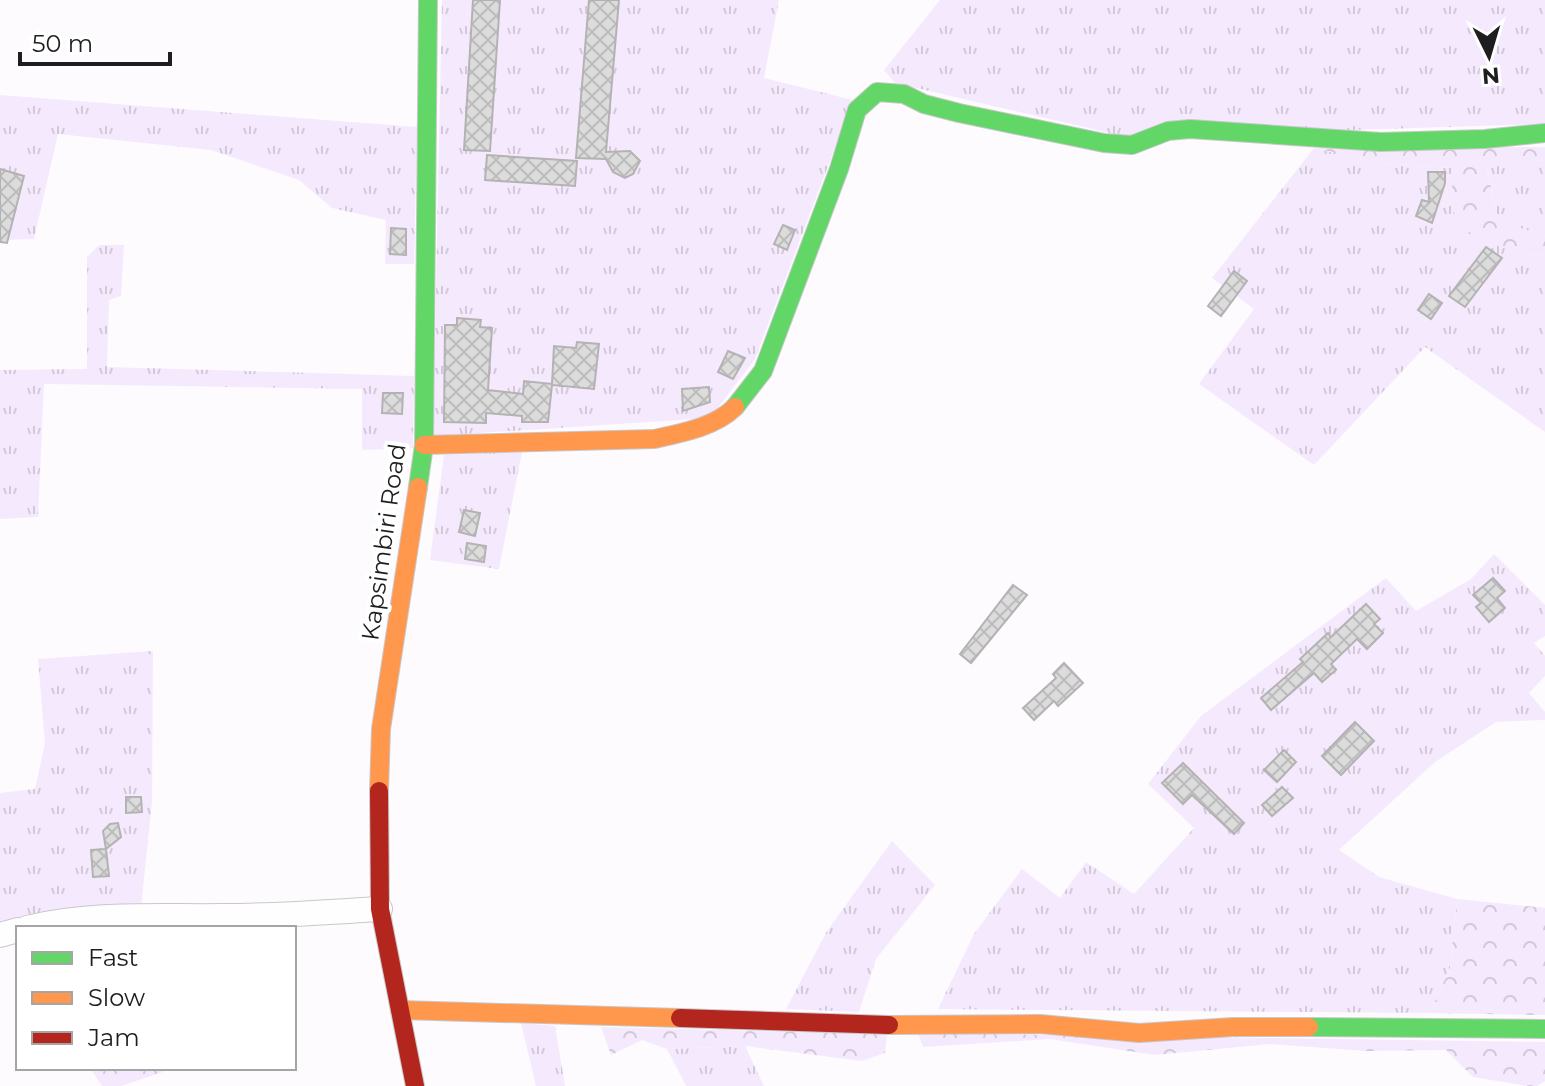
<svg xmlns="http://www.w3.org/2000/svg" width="1545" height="1086" font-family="Montserrat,sans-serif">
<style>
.grass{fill:url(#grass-tufts)}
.forest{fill:url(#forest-crowns)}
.building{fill:url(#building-cross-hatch);stroke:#b4b2b3;stroke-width:2}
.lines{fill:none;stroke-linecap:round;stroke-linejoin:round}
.street-casing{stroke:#c9c7ca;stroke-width:26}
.fast-casing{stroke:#c9c7ca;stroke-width:20}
.slow-casing{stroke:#c9c7ca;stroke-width:20}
.jam-casing{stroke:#c9c7ca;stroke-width:20}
.street{stroke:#fffeff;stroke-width:24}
.fast{stroke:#63d668;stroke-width:18}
.slow{stroke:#ff974d;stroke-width:18}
.jam{stroke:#b3261e;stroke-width:18}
.labels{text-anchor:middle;stroke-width:8;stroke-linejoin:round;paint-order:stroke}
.street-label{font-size:24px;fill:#1e1d1f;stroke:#fff}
</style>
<defs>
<pattern id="grass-tufts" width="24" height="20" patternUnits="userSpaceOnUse" patternTransform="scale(2)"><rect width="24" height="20" fill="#f5eafd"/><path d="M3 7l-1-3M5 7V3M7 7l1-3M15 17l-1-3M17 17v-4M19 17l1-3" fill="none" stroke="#d2c8d8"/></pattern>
<pattern id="forest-crowns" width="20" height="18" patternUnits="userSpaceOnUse" patternTransform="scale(2)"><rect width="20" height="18" fill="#f5eafd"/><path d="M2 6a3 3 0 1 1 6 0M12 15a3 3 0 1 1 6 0" fill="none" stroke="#d2c8d8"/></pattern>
<pattern id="building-cross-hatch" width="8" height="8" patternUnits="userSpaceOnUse" patternTransform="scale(2)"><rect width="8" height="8" fill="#dddcdc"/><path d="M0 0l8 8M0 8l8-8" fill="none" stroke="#bdbcbc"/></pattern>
</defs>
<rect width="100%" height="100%" fill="#fdfbfe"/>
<g class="grass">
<polygon points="442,0 779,0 764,78 853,100 755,359 710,418 433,436"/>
<polygon points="940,0 1545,0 1545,124 1127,137 895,83 884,70"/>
<polygon points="0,95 417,127 414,264 385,264 386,220 332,208 299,180 211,150 58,134 34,239 0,240"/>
<polygon points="1314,148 1379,164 1452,168 1452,207 1522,256 1545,254 1545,432 1425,347 1314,465 1199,384 1254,309 1212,278"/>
<polygon points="1535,160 1545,161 1545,236 1498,221 1487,167"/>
<polygon points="99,245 124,245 121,296 109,300 107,367 414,376 413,448 362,450 362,389 44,384 38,517 0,519 0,370 87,369 87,257"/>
<polygon points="522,452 499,569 430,560 444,455"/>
<polygon points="1494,554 1545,605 1545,636 1534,643 1545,656 1545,676 1529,693 1545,712 1545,720 1496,722 1435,762 1339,850 1379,877 1457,899 1450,968 1430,1013 938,1009 974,934 1022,869 1060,898 1086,862 1134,894 1194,828 1148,784 1201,716 1386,578 1416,611 1471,579"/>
<polygon points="153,651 152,802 141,907 0,925 0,793 35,789 45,743 38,659"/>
<polygon points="892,841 935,885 876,959 859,1012 786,1009 827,931"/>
<polygon points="521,1023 555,1026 565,1086 536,1086"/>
<polygon points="745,1046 764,1086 686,1086 667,1049"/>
</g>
<g class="forest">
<polygon points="1545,147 1545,161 1535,160 1487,168 1498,221 1545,236 1545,254 1522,256 1460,228 1452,207 1452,168 1379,164 1314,148"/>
<polygon points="1457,899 1545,908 1545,1015 1430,1013 1450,968"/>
<polygon points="601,1027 887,1034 885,1053 862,1061 745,1046 667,1049 642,1040 611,1055"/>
<polygon points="918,1033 1545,1042 1545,1081 1537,1086 1528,1086 1473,1077 1446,1050 1365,1051 1270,1044 1155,1055 1050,1039 923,1047"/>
<polygon points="90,1068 162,1068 163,1072 121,1086 102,1086"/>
</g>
<g class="building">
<polygon points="473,0 500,0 490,151 464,150"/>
<polygon points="589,0 619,0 606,152 630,151 640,161 633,174 625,178 613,172 606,159 576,158"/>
<polygon points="487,155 577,161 575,186 485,180"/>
<polygon points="0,169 24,176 7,243 0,242"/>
<polygon points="1428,172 1445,172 1445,183 1432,223 1416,216 1422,200 1429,202"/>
<polygon points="783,225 795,230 787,250 774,244"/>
<polygon points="391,228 406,229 406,255 390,254"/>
<polygon points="1486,247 1502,258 1465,307 1449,296"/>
<polygon points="1234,271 1247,281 1221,316 1208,306"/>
<polygon points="1429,294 1442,303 1431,319 1418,310"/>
<polygon points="457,318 481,320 480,327 492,328 488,390 523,394 524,381 552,384 554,346 576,348 577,342 599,344 594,389 552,385 548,422 522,422 522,416 486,413 486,423 444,422 445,325 457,325"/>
<polygon points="728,351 745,358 733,379 718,372"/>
<polygon points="709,387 710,402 683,411 682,389"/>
<polygon points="383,393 403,393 402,414 382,413"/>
<polygon points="464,510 480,513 475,536 459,532"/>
<polygon points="467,543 486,546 484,562 465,559"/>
<polygon points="1493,578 1505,591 1497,598 1505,608 1489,622 1476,607 1481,603 1473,595"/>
<polygon points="1013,585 1027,595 971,663 960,654"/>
<polygon points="1366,604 1380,619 1374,624 1383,633 1367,649 1357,639 1331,664 1336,670 1322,682 1314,673 1271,710 1261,698 1303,662 1300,659 1328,633 1331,637"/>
<polygon points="1064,663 1083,683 1058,706 1054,701 1034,720 1023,708 1056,678 1053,674"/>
<polygon points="1355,722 1374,741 1341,775 1322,756"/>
<polygon points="1284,750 1296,762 1277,782 1264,770"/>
<polygon points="1183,763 1244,823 1234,834 1192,795 1183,804 1162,783"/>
<polygon points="1282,787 1293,798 1272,816 1262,805"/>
<polygon points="126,797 141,797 142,812 126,813"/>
<polygon points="118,823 121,837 106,849 109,876 93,877 91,850 106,849 103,831 110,824"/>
</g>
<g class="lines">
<defs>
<g id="street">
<path d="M 27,928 C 91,912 159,917 225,916 C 276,916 328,912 380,909"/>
<polyline points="0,935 18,930"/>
</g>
<g id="fast">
<polyline points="735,407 763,371 839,169 857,110 877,92 904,94 924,104 959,113 1104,143 1132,145 1168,131 1190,129 1381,142 1485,139 1545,133"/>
<polyline points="418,487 424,445 428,0"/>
<polyline points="1309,1027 1545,1029"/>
</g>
<g id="slow">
<path d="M 424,445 L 654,439 C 682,433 715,427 735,407"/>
<polyline points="379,791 381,729 418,487"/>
<polyline points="400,1010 680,1018"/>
<polyline points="889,1025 1040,1024 1139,1033 1233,1027 1309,1027"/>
</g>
<g id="jam">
<polyline points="379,791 380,909 415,1086"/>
<polyline points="680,1018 889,1025"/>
</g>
</defs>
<use href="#street" class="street-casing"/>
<use href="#fast" class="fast-casing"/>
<use href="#slow" class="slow-casing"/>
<use href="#jam" class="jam-casing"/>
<use href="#street" class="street"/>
<use href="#fast" class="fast"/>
<use href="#slow" class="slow"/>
<use href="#jam" class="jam"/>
</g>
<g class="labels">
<g class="street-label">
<text transform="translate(384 542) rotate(-82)" y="8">Kapsimbiri Road</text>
</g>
</g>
<rect x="16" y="926" width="280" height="144" fill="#ffffff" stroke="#a5a5a5" stroke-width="2"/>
<rect x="32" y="952" width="40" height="12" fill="#63d668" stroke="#a5a5a5" stroke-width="2"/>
<text x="88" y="966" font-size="24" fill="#1e1d1f">Fast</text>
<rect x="32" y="992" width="40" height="12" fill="#ff974d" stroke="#a5a5a5" stroke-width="2"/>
<text x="88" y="1006" font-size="24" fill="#1e1d1f">Slow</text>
<rect x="32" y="1032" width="40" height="12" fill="#b3261e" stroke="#a5a5a5" stroke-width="2"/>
<text x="88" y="1046" font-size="24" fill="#1e1d1f">Jam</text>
<g transform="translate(1489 56) rotate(175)" stroke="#ffffff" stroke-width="6" paint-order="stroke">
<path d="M0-6L14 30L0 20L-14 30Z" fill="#1e1d1f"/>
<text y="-12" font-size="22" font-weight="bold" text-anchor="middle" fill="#1e1d1f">N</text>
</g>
<path d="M20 52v12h150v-12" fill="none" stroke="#1e1d1f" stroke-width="4"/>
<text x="32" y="52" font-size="24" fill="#1e1d1f" stroke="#ffffff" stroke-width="6" paint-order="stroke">50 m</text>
</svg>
